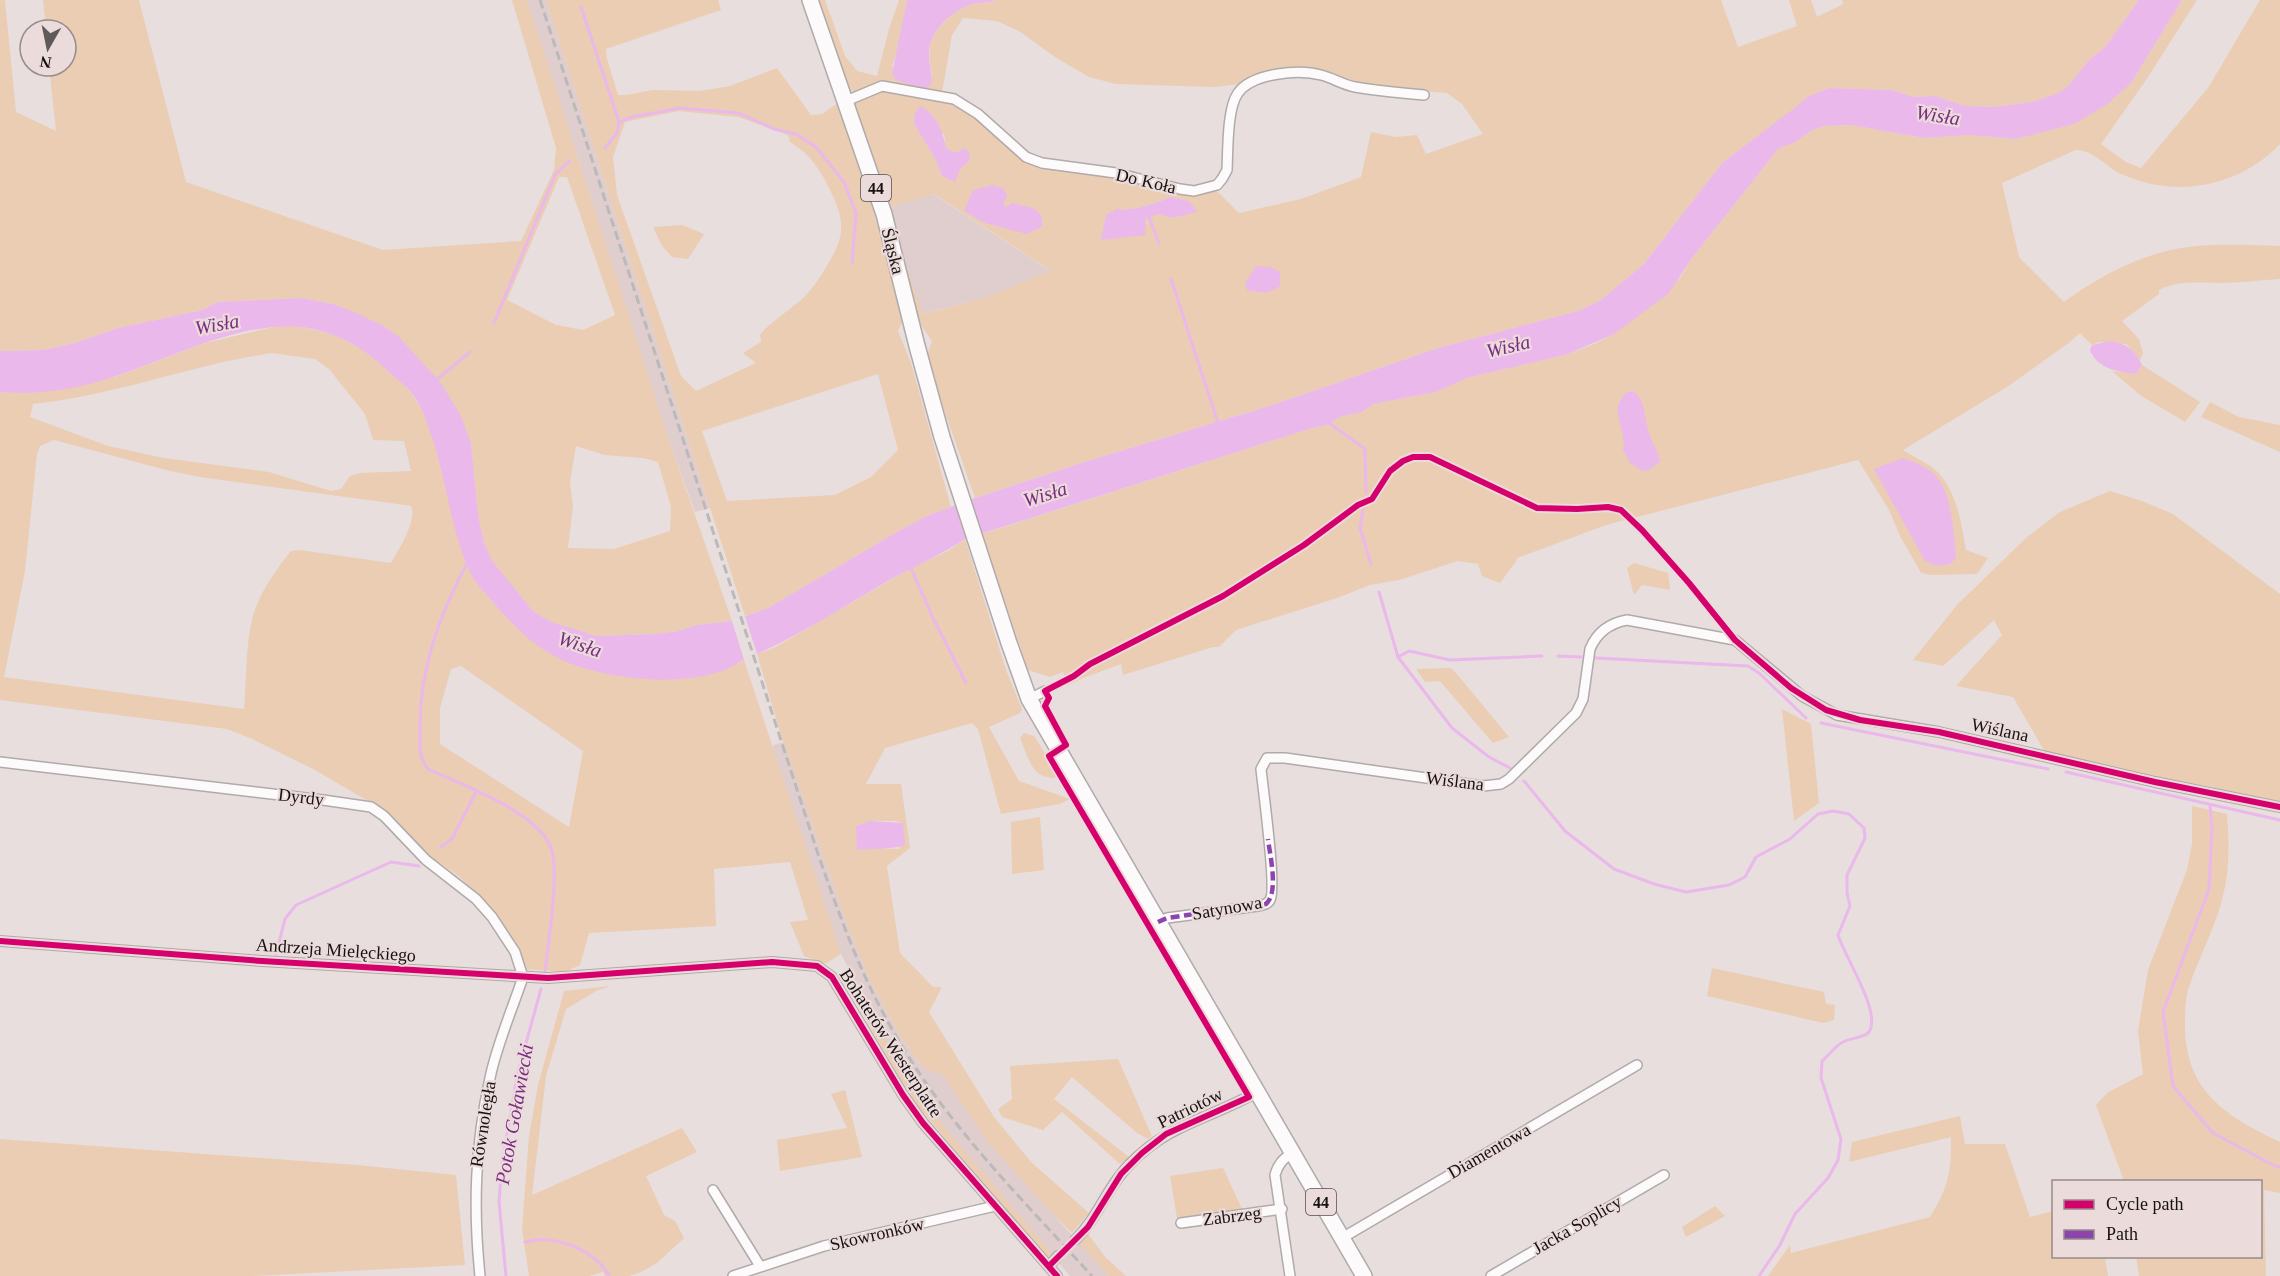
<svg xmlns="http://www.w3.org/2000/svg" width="2280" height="1276" font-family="'Times New Roman',serif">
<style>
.built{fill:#e0cece}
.green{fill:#eacdb3;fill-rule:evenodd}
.water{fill:#eab8eb}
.pier{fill:#e8dede}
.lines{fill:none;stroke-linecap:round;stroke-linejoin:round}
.stream{stroke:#eab8eb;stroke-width:3}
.minor-tunnel{stroke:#c9bfbf;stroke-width:9;stroke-dasharray:9 4.5;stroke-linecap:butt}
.minor-casing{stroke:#b0aaaa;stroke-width:12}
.primary-casing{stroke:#b0aaaa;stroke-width:18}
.minor{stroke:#fcfafa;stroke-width:9}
.primary{stroke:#fcfafa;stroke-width:15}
.rail{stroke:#bbb9b9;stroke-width:3;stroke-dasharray:9 4.5;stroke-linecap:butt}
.quiet{stroke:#8e44ad;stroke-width:4.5;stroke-dasharray:9 4.5;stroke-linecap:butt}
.cycleway-casing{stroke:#ebdbdb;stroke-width:10}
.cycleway{stroke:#d6006c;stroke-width:6}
.labels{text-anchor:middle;stroke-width:4.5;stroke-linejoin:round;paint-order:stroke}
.shield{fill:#ebdbdb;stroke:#574e4e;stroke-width:1.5}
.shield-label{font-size:16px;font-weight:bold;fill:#171212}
.street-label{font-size:18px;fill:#171212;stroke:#ebdbdb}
.water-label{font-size:20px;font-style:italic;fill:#7b2c83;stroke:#ebdbdb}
</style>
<rect width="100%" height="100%" fill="#e8dede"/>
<g class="built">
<polygon points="527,0 546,0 710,508 695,512 672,449"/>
<polygon points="933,194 1052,272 984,298 922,314 887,208"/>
<polygon points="784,742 848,926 867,974 897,1031 923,1068 943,1075 987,1141 1109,1276 1070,1276 924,1103 893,1052 841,954 775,757 773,745"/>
</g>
<g class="green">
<path d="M 0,0 L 5,0 L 16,112 L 56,131 L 49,66 L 66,66 L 66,30 L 46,30 L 43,0 L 139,0 L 186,182 L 383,250 L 521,241 L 554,170 L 556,148 L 512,0 L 527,0 L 672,449 L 732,621 L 697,625 L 678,631 L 656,634 L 596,636 L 577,632 L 551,622 L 532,610 L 491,561 L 484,543 L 478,514 L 471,443 L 382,325 L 333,304 L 303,298 L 217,302 L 203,310 L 118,328 L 75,343 L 44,350 L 0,351 ZM 559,177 L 567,177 L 615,315 L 583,330 L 556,325 L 507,300 ZM 576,446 L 605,455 L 643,458 L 658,462 L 671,507 L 670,531 L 614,549 L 568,548 L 573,506 L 570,482 Z"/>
<path d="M 546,0 L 718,0 L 721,10 L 606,49 L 607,59 L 618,95 L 626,95 L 653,90 L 700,91 L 730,86 L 777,68 L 811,115 L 822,114 L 839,102 L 860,160 L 903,320 L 898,331 L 911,363 L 951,507 L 929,515 L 902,529 L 768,608 L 745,616 ZM 678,111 L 739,117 L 788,135 L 790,142 C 810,154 820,169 830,190 C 846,222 845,238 826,267 C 819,279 811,291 801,300 C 789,310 776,319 765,329 L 760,335 L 761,342 L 743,353 L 756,363 L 696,391 L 681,376 L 617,195 L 613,157 L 625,122 ZM 878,374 L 898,450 L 871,477 L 835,495 L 727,501 L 702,431 Z"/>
<path d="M 816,0 L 825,0 L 845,56 L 857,71 L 877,76 L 889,29 L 899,0 L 907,0 L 897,52 L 892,66 L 932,77 C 931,67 928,55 930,45 C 935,26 956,9 973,4 C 982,2 988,4 996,0 L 1721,0 L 1738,47 L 1797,26 L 1789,0 L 1811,0 L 1817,17 L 1843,4 L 1842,0 L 2139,0 L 2105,47 L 2089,60 L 2068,86 L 2056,94 L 2031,102 L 1995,107 L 1965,106 L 1935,96 L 1914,97 L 1892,90 L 1829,88 L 1807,97 L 1797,107 L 1722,163 L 1644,264 L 1601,300 L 1578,311 L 1438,348 L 1266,407 L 1081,463 L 975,498 L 926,358 L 932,341 L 914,315 L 897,239 L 923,314 L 984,298 L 1051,271 L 934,194 L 887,208 L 854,102 L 880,90 L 955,103 L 979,120 L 1020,158 L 1039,168 L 1115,176 L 1157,188 L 1197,195 L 1216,190 L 1239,213 L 1301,199 L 1361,177 L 1371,132 L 1396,137 L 1417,135 L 1426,154 L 1483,134 L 1462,104 L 1447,93 L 1379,88 L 1348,81 L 1325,72 L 1304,67 L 1259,75 L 1240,84 L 1214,87 L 1116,84 L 1089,77 L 1055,57 L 1019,31 L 997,21 L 963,18 L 952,35 L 942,93 L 884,82 L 856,93 L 849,89 ZM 914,124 L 944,134 L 946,148 L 970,160 L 960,169 L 942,176 L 935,158 ZM 1171,197 L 1196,212 L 1172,218 L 1159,213 L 1146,218 L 1147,224 L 1117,209 C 1129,212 1159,203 1171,197 Z"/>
<path d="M 2182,0 L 2197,0 L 2146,80 L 2101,144 L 2126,162 L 2141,168 L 2208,88 L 2260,0 L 2280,0 L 2280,144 C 2238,188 2174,199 2119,173 C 2104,165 2093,150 2076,150 L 2002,183 L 2019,257 L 2064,302 C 2093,281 2124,263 2159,253 C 2197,242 2241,245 2280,246 L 2280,279 C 2260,280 2239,283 2219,283 C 2197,283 2179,280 2159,290 L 2159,294 L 2122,321 L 2139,339 L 2143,353 L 2140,360 L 2126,344 L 2099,342 L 2092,345 L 2080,333 L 2070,342 L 2007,387 L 1903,450 C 1912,456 1923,461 1932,467 C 1956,486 1961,521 1966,550 L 1988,558 L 1977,574 L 1932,575 L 1921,573 L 1900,536 L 1889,510 L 1858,460 L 1606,525 L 1517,558 L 1517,560 L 1500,583 L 1482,576 L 1478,564 L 1458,561 L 1399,580 L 1370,585 L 1337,598 L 1236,630 L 1219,647 L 1213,647 L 1123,675 L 1121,664 L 1083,678 L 1067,686 L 1063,672 L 1050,677 L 1028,670 L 982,534 L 1315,427 L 1328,425 L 1341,416 L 1362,412 L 1373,404 L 1436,392 L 1467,378 L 1568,354 L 1594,344 L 1614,334 L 1680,278 L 1692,258 L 1779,148 L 1794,143 L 1812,130 L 1825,126 L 1851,125 L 1924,138 L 1969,135 L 2016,139 L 2131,83 Z"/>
<polygon points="682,225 704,234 688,259 672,257 662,246 653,227"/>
<path d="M 290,326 C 326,329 356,341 383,366 C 392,375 405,384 412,394 C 448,446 445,514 470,571 C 475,583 485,593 494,603 C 536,653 582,675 647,678 C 657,678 669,680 679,679 C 699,677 721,668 740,663 L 744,660 L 841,954 L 825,964 L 804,956 L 790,922 L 808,920 L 790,862 L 714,869 L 716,926 L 589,933 L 580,965 L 565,972 L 525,969 L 519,948 L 495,913 L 459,876 L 425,853 L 392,815 L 315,770 L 250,738 L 227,729 L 0,700 L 0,392 L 8,393 L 115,377 L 202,344 L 273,327 ZM 272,353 L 315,359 L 329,369 L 365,414 L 373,440 L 404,441 L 411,471 L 360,473 L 350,476 L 341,489 L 331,491 L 269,472 L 164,458 L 108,446 L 30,417 L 33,404 C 114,396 191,365 272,353 ZM 54,440 L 166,470 L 200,477 L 405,505 L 411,506 C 418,519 398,551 391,563 L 300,550 L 291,551 C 275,571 260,592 253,616 C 245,646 247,678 244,709 L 4,677 L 25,571 L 37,454 L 40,446 ZM 461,666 L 583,751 L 569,827 L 440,744 L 440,708 L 451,669 Z"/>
<polygon points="2142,365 2200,402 2185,422 2140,395 2112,371 2136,374"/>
<polygon points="2210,402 2239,417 2280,425 2280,452 2201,417"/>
<polygon points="2110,491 2142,501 2173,514 2280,594 2280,803 2213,790 2214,787 2190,783 2189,785 2045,752 2013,697 1956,686 2002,635 1994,620 1943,666 1913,660 1957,605 2027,537 2060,512"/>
<path d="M 965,539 L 1006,670 L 1022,709 L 1020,713 L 989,727 L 1019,781 L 1070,799 L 1060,804 L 1001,814 L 978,729 L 972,723 L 885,748 L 866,784 L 901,784 L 910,848 L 887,866 L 900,953 L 933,987 L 942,987 L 929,1012 L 994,1117 L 1031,1162 L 1089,1213 L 1072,1233 L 1049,1210 L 987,1141 L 943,1075 L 923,1068 L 897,1031 L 867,974 L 848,926 L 781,735 L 757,654 L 774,648 L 911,568 L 946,552 ZM 871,821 L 895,821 L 903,823 L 899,849 L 879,848 Z"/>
<polygon points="1634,563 1668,573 1670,590 1642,585 1634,595 1627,568"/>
<polygon points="1451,668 1456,673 1509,737 1493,743 1440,681 1425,682 1416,669"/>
<polygon points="1782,709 1811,724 1819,803 1794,821"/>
<path d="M 1024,733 L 1034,736 L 1060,777 C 1032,782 1029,759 1020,738 Z"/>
<path d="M 2192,806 L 2227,814 C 2229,842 2230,869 2223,896 C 2215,929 2198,958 2188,990 C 2185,1002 2185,1014 2185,1027 C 2186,1092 2226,1116 2280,1142 L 2280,1193 L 2264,1190 L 2266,1276 L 2139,1276 L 2136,1257 L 2260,1256 L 2260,1182 L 2124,1181 L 2096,1105 L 2107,1093 L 2143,1074 L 2138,1031 L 2148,970 L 2187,870 L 2192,844 Z"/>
<polygon points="1040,817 1044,870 1012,874 1011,822"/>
<polygon points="1712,968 1824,992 1826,1004 1835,1005 1834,1020 1823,1023 1707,996"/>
<polygon points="850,972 893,1052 924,1103 1054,1256 1051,1258 1045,1254 914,1102 841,978"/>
<polygon points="611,986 596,991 566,1009 546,1076 532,1195 682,1128 697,1152 646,1176 664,1215 675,1221 684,1238 657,1263 641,1272 629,1276 605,1276 603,1272 589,1276 529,1276 522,1229 529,1136 538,1085 564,991"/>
<polygon points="1118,1059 1152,1136 1148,1139 1137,1133 1072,1077 1054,1099 1129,1157 1120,1164 1062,1112 1043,1130 1002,1117 998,1109 1012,1099 1010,1066"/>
<polygon points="845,1090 862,1157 780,1171 777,1140 847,1128 831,1094"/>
<path d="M 1960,1116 L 1965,1144 L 2005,1144 L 2030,1217 L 2053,1211 L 2054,1256 L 2105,1257 L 2108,1276 L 1768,1276 L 1790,1245 L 1791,1253 L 1930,1217 C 1949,1185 1951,1174 1951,1137 L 1849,1162 L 1852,1142 Z"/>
<polygon points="0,1139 357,1165 456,1175 465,1265 252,1276 0,1276"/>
<polygon points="1223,1168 1242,1209 1177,1218 1170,1176"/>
<polygon points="1715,1206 1725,1216 1686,1237 1682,1227"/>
<polygon points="1088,1234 1106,1258 1126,1276 1109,1276 1078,1242"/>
</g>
<g class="water">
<path d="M 907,0 L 996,0 C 988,4 981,2 973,4 C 953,10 931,29 929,51 C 928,62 933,73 931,84 L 925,89 L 896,80 L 892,74 Z"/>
<path d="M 2139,0 L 2182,0 L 2131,83 L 2106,105 L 2074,124 L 2016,139 L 1969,135 L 1924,138 L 1851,125 L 1825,126 L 1812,130 L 1794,143 L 1779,148 L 1692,258 L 1669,293 L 1614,334 L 1568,354 L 1467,378 L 1436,392 L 1373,404 L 1362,412 L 1341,416 L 1328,425 L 1315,427 L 965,539 C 940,556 912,567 886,582 C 840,609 797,637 748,658 C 739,662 731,668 722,671 C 678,687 604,679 562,660 C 534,647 512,625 493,602 C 485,593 476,584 471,574 C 449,529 447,475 429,429 C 425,416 419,402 410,391 C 404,384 395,378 388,371 C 371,355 355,343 333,335 C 258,304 163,366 90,384 C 61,391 29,395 0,392 L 0,351 L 44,350 L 75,343 L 118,328 L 203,310 L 217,302 L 303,298 L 333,304 L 356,313 L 382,325 L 399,337 L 440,382 L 460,414 L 471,443 L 478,514 L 484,543 L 492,561 L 532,610 L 551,622 L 596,636 L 656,634 L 678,631 L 697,625 L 732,621 L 768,608 L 902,529 L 929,515 L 975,498 L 1081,463 L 1266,407 L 1438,348 L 1578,311 L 1601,300 L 1644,264 L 1722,163 L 1796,107 L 1807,97 L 1829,88 L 1892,90 L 1914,97 L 1935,96 L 1965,106 L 1995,107 L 2031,102 L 2056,94 L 2068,86 L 2089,60 L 2105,47 Z"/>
<path d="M 920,106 C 936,114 943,131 946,148 L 956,153 L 964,148 L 969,152 L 970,160 L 960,169 L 955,182 L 942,176 L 935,158 L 914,124 L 915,113 Z"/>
<polygon points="993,185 1004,189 1007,196 1004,202 1005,208 1012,203 1033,208 1041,215 1043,226 1027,234 985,223 964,211 973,190"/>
<path d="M 1170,197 L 1189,201 L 1197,212 L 1172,218 L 1159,214 L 1146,218 L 1145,235 L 1101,240 L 1106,215 L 1117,209 C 1129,212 1159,203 1170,197 Z"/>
<path d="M 1256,266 L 1270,267 L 1280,272 L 1280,286 C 1269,294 1261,293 1247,290 L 1245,284 Z"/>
<path d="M 2110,341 C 2126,343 2135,350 2142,365 L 2136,374 C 2119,372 2097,369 2090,350 L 2092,345 Z"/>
<path d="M 1633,391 C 1646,401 1644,415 1648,430 C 1651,441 1658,450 1660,461 L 1649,470 L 1642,471 L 1630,463 L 1623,450 C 1627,434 1615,418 1618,406 C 1619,401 1623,397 1625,393 Z"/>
<path d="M 1903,458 C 1914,462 1928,467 1936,476 C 1953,496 1953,532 1956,557 L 1951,564 L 1937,566 L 1925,561 L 1874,469 Z"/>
<path d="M 871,821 L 903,823 L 905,845 C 898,849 868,849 857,850 L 856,826 Z"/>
</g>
<polygon class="pier" points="744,613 758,657 745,663 731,618"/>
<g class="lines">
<g class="stream">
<polyline points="581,7 619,122 617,133 605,148"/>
<polyline points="619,122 632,117 680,108 739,113 774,129 796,134 816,147 844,182 856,213 852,263"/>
<polyline points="1149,217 1159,243"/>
<polyline points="1171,279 1219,426"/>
<polyline points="494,323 555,175 569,161"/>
<polyline points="435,381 470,352"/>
<polyline points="1329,423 1365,449 1366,492"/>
<polyline points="1363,509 1360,528 1371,564"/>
<path d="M 468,561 C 440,614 419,669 420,730 C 420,745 418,757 428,769 C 463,786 541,812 552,851 C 559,878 548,942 545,972"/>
<polyline points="911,568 932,616 966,683"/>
<polyline points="1379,592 1398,657 1452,728 1489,757 1510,768"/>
<polyline points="1558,656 1581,657"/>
<polyline points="1398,657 1409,651 1450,660 1542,656"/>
<polyline points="1596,658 1748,666 1759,673 1806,718"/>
<polyline points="1821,723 2048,769"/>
<polyline points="2066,772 2280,820"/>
<path d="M 1524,781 L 1565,831 L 1614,869 L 1654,884 L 1686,892 L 1729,885 L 1745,877 L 1756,857 L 1790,839 L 1818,814 L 1833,811 L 1849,814 L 1864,828 L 1865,838 L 1847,875 L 1847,893 L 1850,906 L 1838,935 C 1844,956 1882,1012 1869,1032 C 1864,1038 1850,1038 1843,1042 C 1835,1046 1829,1055 1822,1061 L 1821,1078 L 1841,1139 L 1838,1160 L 1828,1178 L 1795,1214 L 1780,1245 L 1759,1276"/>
<polyline points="2210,805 2212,828 2209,889 2163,1012 2173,1086 2213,1133 2273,1165 2280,1167"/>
<polyline points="441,847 452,839 476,792"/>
<polyline points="276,954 285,919 296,905 391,862 419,866"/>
<path d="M 525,1242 C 553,1233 595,1250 609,1276"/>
<polyline points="506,1276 499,1202 502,1163 518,1072 541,989"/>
</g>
<polyline class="minor-tunnel" points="1058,1256 1075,1240"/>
<defs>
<g id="minor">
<path d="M 846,101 L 882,86 L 954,99 L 978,114 L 1026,157 L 1042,163 L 1116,173 L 1180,189 L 1194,191 L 1217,185 L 1222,179 L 1227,170 C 1228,150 1227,108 1238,93 C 1252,73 1299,69 1321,75 C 1333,78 1343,85 1355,87 C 1378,91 1401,93 1424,95"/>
<polyline points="1029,699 1045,691"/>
<polyline points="0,762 323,800 371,807 384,816 426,860 476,899 492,917 515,952 523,977"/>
<path d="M 1158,922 L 1167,918 L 1258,906 C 1263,905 1268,904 1270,900 C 1277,889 1263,789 1261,769 L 1267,758 L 1285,758 L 1483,786 L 1501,784 L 1509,779 L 1576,713 L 1583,699 L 1590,649 C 1597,632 1610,623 1627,620 L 1735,640 L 1802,696 L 1837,715 L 1939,732 L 2155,782 L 2280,807"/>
<polyline points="0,941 262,961 548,978 772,962 817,966 832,977 903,1095 923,1123 1057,1276"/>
<polyline points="713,1190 760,1266"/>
<polyline points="1181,1223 1282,1209"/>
<polyline points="1342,1238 1637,1065"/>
<path d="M 1075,1240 C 1098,1218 1107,1187 1129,1165 C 1169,1123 1210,1119 1257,1092"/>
<polyline points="1049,1266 1058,1256"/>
<path d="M 480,1276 C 473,1207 475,1146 490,1078 C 497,1044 512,1010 523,977"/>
<polyline points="733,1276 824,1246 995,1206"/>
<path d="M 1290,1276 L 1275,1175 C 1278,1164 1283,1159 1292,1153"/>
<polyline points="1491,1276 1664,1175"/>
</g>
<polyline id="primary" points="810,0 884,214 917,346 942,437 1009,643 1029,699 1364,1276"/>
</defs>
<use href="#minor" class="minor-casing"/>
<use href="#primary" class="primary-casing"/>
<use href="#minor" class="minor"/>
<use href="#primary" class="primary"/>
<path class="rail" d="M 540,0 L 818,854 C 839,914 860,974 892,1029 C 944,1122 1021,1198 1092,1276"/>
<path class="quiet" d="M 1158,922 L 1167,918 L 1266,904 C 1279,892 1270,856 1268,839"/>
<defs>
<g id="cycleway">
<polyline points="0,941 262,961 548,978 772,962 817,966 832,977 903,1095 923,1123 1057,1276"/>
<polyline points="1049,1266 1088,1227 1121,1174 1142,1153 1166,1134 1249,1097 1049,756 1066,745 1045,706 1049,698 1045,691 1074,676 1090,664 1223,596 1304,545 1358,505 1372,499 1390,471 1403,461 1413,457 1430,457 1537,508 1577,509 1608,507 1621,510 1642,530 1689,583 1735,640 1791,688 1826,710 1860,720 1939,732 2155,782 2280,807"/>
</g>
</defs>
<use href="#cycleway" class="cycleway-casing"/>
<use href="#cycleway" class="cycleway"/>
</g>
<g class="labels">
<g class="shield">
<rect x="861" y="175" width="30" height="26" rx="4.5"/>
<rect x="1306" y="1189" width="30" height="26" rx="4.5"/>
</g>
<g class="shield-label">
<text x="876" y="194">44</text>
<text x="1321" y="1208">44</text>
</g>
<g class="street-label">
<text transform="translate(1146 181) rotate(13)" y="6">Do Koła</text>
<text transform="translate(893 251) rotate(76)" y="6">Śląska</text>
<text transform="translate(2000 730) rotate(12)" y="6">Wiślana</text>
<text transform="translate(1455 781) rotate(7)" y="6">Wiślana</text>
<text transform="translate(301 797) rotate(7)" y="6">Dyrdy</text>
<text transform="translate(1227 908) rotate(-10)" y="6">Satynowa</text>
<text transform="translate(336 950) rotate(4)" y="6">Andrzeja Mielęckiego</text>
<text transform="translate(891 1043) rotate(57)" y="6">Bohaterów Westerplatte</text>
<text transform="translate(1190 1108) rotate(-26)" y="6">Patriotów</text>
<text transform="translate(483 1124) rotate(-81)" y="6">Równoległa</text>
<text transform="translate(1489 1151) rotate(-30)" y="6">Diamentowa</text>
<text transform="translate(1232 1216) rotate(-7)" y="6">Zabrzeg</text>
<text transform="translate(1577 1225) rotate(-30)" y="6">Jacka Soplicy</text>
<text transform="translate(877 1234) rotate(-13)" y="6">Skowronków</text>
</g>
<g class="water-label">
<text transform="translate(1938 115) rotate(9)" y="7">Wisła</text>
<text transform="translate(217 324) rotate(-10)" y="7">Wisła</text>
<text transform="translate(1508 346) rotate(-13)" y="7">Wisła</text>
<text transform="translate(1045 494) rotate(-17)" y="7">Wisła</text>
<text transform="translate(580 644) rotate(18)" y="7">Wisła</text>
<text transform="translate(514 1114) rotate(-80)" y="7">Potok Goławiecki</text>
</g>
</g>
<rect x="2052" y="1180" width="210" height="78" fill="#ebdbdb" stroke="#968b8b" stroke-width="1.5"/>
<rect x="2064" y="1200" width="30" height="9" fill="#d6006c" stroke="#968b8b" stroke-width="1.5"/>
<text x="2106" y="1210" font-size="18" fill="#171212">Cycle path</text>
<rect x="2064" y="1230" width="30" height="9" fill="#8e44ad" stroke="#968b8b" stroke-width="1.5"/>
<text x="2106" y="1240" font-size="18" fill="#171212">Path</text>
<g transform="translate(48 48) rotate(189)"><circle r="28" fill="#ebdbdb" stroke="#968b8b" stroke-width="1.5"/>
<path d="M0-4.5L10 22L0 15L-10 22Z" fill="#605959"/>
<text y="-9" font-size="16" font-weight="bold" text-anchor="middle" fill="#171212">N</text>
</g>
</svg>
